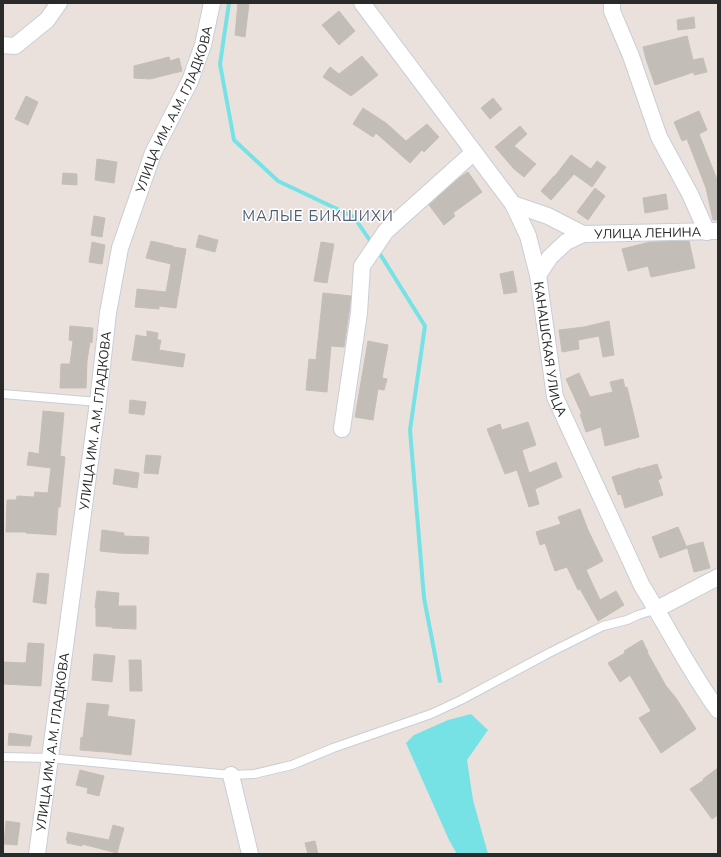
<svg xmlns="http://www.w3.org/2000/svg" width="721" height="857" font-family="'Nunito Sans',sans-serif">
<style>
.water{fill:#76e2e6}
.lines{fill:none;stroke-linecap:round;stroke-linejoin:round}
.stream{stroke:#76e2e6;stroke-width:4}
.building{fill:#c3bdb8;stroke:#c6bdb6}
.lane-casing{stroke:#c8ced7;stroke-width:10}
.street-casing{stroke:#c8ced7;stroke-width:18}
.lane{stroke:#fff;stroke-width:8}
.street{stroke:#fff;stroke-width:16}
.labels{text-anchor:middle;stroke-width:3;stroke-linejoin:round;paint-order:stroke}
.street-label{font-size:13px;fill:#2a2a2a;stroke:#fff}
.quarter-label{font-size:15px;letter-spacing:1px;fill:#4d5e77;stroke:#fff}
</style>
<rect width="100%" height="100%" fill="#ebe1dc"/>
<polygon class="water" points="471,714 488,730 467,760 473,800 488,854 457,854 449,840 406,743 414,735 448,720"/>
<g class="lines">
<g class="stream">
<polyline points="229,3 220,64 234,140 278,181 354,217 371,242"/>
<polyline points="380,254 425,326 410,430 424,598 440,681"/>
</g>
</g>
<g class="building">
<polygon points="238,3 249,3 245,37 235,35"/>
<polygon points="339,11 355,31 339,45 322,25"/>
<polygon points="694,17 695,28 678,30 677,20"/>
<polygon points="687,36 693,60 703,58 707,72 694,75 694,72 655,85 646,59 643,47"/>
<polygon points="362,56 378,75 351,96 323,77 330,67 339,74"/>
<polygon points="169,57 170,61 179,58 182,71 150,79 134,78 134,66"/>
<polygon points="26,96 38,102 28,125 15,119"/>
<polygon points="493,98 502,109 490,119 481,108"/>
<polygon points="363,108 386,123 406,141 427,124 439,137 424,152 422,150 410,163 376,133 373,137 353,124"/>
<polygon points="699,111 707,130 699,134 718,182 718,220 713,220 706,188 687,139 682,141 674,122"/>
<polygon points="520,126 527,134 514,146 536,164 524,177 514,169 495,147"/>
<polygon points="571,155 591,169 597,161 606,167 592,187 574,174 551,200 541,191 554,176 555,176"/>
<polygon points="97,159 117,162 114,183 95,180"/>
<polygon points="468,172 482,192 453,213 455,216 444,225 429,205 459,178"/>
<polygon points="63,173 77,174 77,185 62,184"/>
<polygon points="595,188 605,196 588,220 577,212"/>
<polygon points="666,194 668,209 645,213 643,198"/>
<polygon points="94,216 105,218 102,237 91,235"/>
<polygon points="199,235 218,240 215,252 196,247"/>
<polygon points="151,241 173,246 173,247 186,249 176,308 159,306 159,309 135,307 137,289 166,292 171,264 146,258"/>
<polygon points="689,241 695,268 651,277 648,266 628,271 622,249 650,242"/>
<polygon points="92,242 105,245 102,264 89,262"/>
<polygon points="321,242 334,244 327,283 314,281"/>
<polygon points="513,271 517,292 504,294 500,274"/>
<polygon points="323,293 351,296 349,312 344,347 331,346 327,392 306,390 309,359 316,360"/>
<polygon points="609,321 614,355 603,357 599,336 578,340 579,349 562,352 559,330 584,327"/>
<polygon points="70,326 93,328 92,343 90,342 87,361 86,388 60,388 61,364 70,364 73,341 69,340"/>
<polygon points="147,331 158,333 157,340 161,340 159,350 185,354 183,367 132,360 136,335 147,337"/>
<polygon points="368,341 388,345 382,378 387,379 384,390 378,389 373,420 355,417"/>
<polygon points="579,373 590,397 613,392 610,382 623,379 625,388 627,387 639,437 605,446 601,427 586,432 580,414 582,414 566,379"/>
<polygon points="130,400 146,402 144,415 129,413"/>
<polygon points="43,411 64,413 60,456 65,457 60,507 58,507 56,535 26,533 26,532 6,532 7,500 16,500 17,496 34,497 35,492 48,493 51,468 27,465 29,452 39,454"/>
<polygon points="528,422 536,445 522,450 529,473 556,462 562,477 535,489 539,504 529,507 517,470 505,474 487,429 500,424 502,430"/>
<polygon points="146,455 161,456 158,474 144,473"/>
<polygon points="657,464 662,478 658,480 663,495 625,508 621,494 618,495 612,477 640,468 640,469"/>
<polygon points="115,469 139,473 137,488 113,484"/>
<polygon points="580,509 588,530 603,561 586,570 600,600 616,591 624,605 598,621 580,589 578,590 567,567 555,571 545,543 540,545 536,532 561,524 558,517"/>
<polygon points="678,527 687,548 660,558 652,537"/>
<polygon points="102,530 124,533 124,536 149,537 148,554 119,553 100,551"/>
<polygon points="703,542 710,568 694,572 687,546"/>
<polygon points="37,573 49,574 46,604 33,602"/>
<polygon points="97,591 119,593 118,606 136,606 136,629 112,628 112,627 96,626 96,608 95,608"/>
<polygon points="642,640 648,652 647,652 666,686 676,698 696,729 661,753 639,718 651,711 630,675 620,682 608,663 625,653 624,651"/>
<polygon points="28,643 44,644 41,686 3,684 3,662 26,663"/>
<polygon points="94,654 115,656 112,682 92,680"/>
<polygon points="129,660 141,660 142,691 130,691"/>
<polygon points="87,703 109,705 107,716 135,720 131,755 106,752 80,750 81,737 83,738"/>
<polygon points="9,733 32,736 30,746 8,745"/>
<polygon points="718,768 718,815 712,819 690,789 704,780 703,779"/>
<polygon points="80,770 104,776 99,796 87,793 88,788 76,785"/>
<polygon points="6,821 20,823 17,845 4,844"/>
<polygon points="113,825 124,828 117,853 82,844 82,846 67,843 67,840 66,840 68,832 109,840"/>
<polygon points="315,841 318,854 308,854 305,843"/>
</g>
<g class="lines">
<defs>
<g id="lane">
<polyline points="3,394 98,402"/>
<polyline points="3,757 49,758 231,775 254,774 292,765 333,748 431,714 461,700 549,653 603,626 627,620 638,615 657,609"/>
</g>
<g id="street">
<path id="s1" d="M 362,3 L 513,204 L 528,236 L 538,275 L 555,397 L 642,586 C 668,627 689,671 718,710"/>
<polyline points="612,3 612,11 631,56 659,137 690,194 707,232"/>
<polyline points="3,45 15,46 47,20 59,3"/>
<path id="s2" d="M 513,204 L 548,216 L 583,234 L 717,231"/>
<polyline points="538,275 550,257 566,242 583,234"/>
<polyline points="342,429 359,313 362,266 386,231 474,152"/>
<polyline points="657,609 718,577"/>
<polyline points="231,775 250,854"/>
<path id="s3" d="M 37,854 L 98,402 L 108,313 L 120,248 L 153,153 L 190,81 L 203,45 L 212,3"/>
</g>
</defs>
<use href="#lane" class="lane-casing"/>
<use href="#street" class="street-casing"/>
<use href="#lane" class="lane"/>
<use href="#street" class="street"/>
</g>
<g class="labels">
<g class="street-label">
<text dy="5" stroke="none"><textPath href="#s3" startOffset="761">УЛИЦА ИМ. А.М. ГЛАДКОВА</textPath></text>
<text dy="5" stroke="none"><textPath href="#s2" startOffset="141">УЛИЦА ЛЕНИНА</textPath></text>
<text dy="5" stroke="none"><textPath href="#s1" startOffset="402">КАНАШСКАЯ УЛИЦА</textPath></text>
<text dy="5" stroke="none"><textPath href="#s3" startOffset="437">УЛИЦА ИМ. А.М. ГЛАДКОВА</textPath></text>
<text dy="5" stroke="none"><textPath href="#s3" startOffset="113">УЛИЦА ИМ. А.М. ГЛАДКОВА</textPath></text>
</g>
<g class="quarter-label">
<text x="318" y="221">МАЛЫЕ БИКШИХИ</text>
</g>
</g>
<rect width="721" height="857" fill="none" stroke="#2a2a2a" stroke-width="8"/>
</svg>
